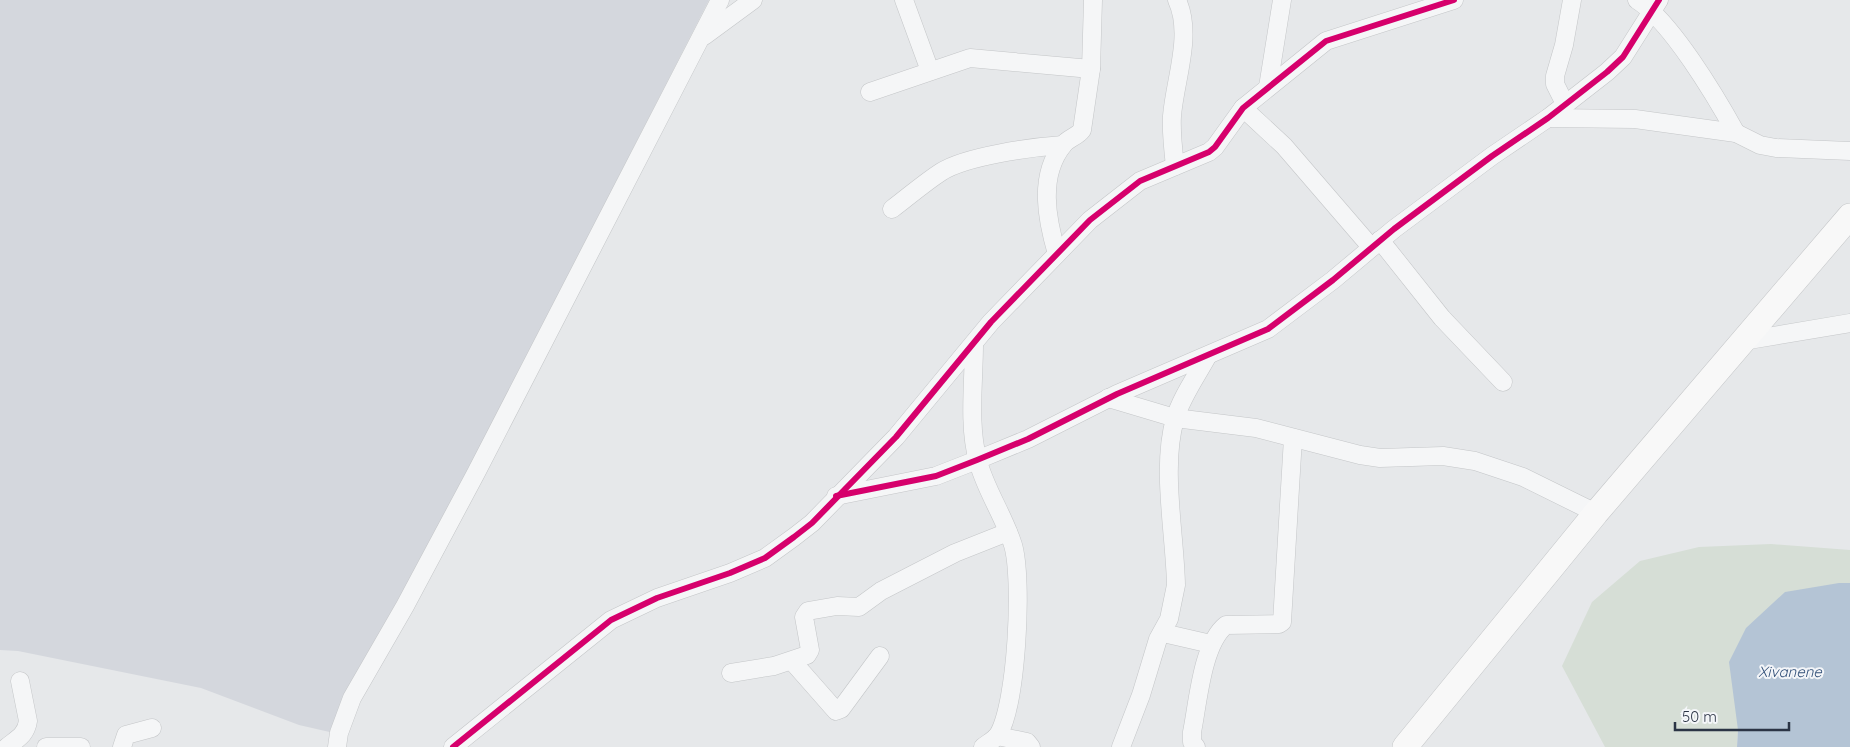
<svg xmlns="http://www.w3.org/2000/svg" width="1850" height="747" font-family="Quicksand,sans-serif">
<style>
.built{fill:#d4d7dd}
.green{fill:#d6ded6}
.water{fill:#b4c4d5}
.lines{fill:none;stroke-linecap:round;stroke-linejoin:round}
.minor-casing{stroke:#c4c6c8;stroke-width:19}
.secondary-casing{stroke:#c4c6c8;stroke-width:26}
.minor{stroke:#f5f6f7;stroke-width:18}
.secondary{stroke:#f8f8f8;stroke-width:25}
.cycleway-casing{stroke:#f4f6f9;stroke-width:9}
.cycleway{stroke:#d6006c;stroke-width:6}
.labels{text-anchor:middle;stroke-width:4;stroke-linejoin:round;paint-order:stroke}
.water-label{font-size:15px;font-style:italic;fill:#34527a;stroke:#f4f6f9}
</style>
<rect width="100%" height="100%" fill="#e6e8ea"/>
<polygon class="built" points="0,0 709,0 334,733 299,725 201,688 18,651 0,650"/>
<polygon class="green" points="1771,544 1850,550 1850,583 1839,583 1738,730 1737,747 1605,747 1562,666 1592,602 1640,561 1699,547"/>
<polygon class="water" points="1839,583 1850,583 1850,747 1737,747 1738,730 1729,662 1746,628 1785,592"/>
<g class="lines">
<defs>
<g id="minor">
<polyline points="904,0 930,71"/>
<path d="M 1637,0 C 1671,21 1716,97 1736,133"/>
<polyline points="704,36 753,0"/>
<polyline points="1268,87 1282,0"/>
<polyline points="870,92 970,58 1091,69"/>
<polyline points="1565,104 1555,84 1555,76 1564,45 1572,0"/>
<polyline points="1243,108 1284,146 1371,247"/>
<polyline points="1548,118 1635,119 1736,133 1760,145 1776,148 1850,151"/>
<path d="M 1175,166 C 1173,149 1171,132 1172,116 C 1175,79 1193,35 1177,0"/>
<path d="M 892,209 C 908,197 924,183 941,172 C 966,156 1033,147 1063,145"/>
<polyline points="1380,240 1442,318 1503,382"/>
<path d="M 1057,254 C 1047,220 1038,176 1063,145 C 1068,138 1077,137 1082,130 L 1091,69 L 1093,0"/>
<polyline points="1743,341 1850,323"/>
<path d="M 974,344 C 974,381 968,425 978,461 C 985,489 1004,516 1013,545 C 1023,579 1017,704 998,735 C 994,740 988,743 983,747"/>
<polyline points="1108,398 1175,418 1256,428 1360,455 1380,458 1443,456 1475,461 1523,477 1596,513"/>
<polyline points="836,496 936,476 977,460 1028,439 1117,394 1268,329 1333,280 1394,229 1492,156 1548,118 1607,72 1623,57 1659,0"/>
<polyline points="1163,633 1211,644"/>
<polyline points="792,661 836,711 841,709 880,656"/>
<polyline points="731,673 774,666 807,655 810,650 804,617 808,611 837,606 859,607 881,591 955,553 1008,532"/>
<polyline points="997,736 1027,742 1031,747"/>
<path d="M 7,747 C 17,739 26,735 28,721 L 20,681"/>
<polyline points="46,747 81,747"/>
<polyline points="122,747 126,735 152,728"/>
<polyline points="337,747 339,733 352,698 405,606 476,473 720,0"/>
<polyline points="453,747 611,620 657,598 730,573 765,558 794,537 812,523 896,437 991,322 1090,220 1140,181 1209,152 1215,147 1243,108 1326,41 1454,0"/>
<path d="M 1121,747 L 1141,695 L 1158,639 L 1169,619 L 1176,585 C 1175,535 1161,467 1175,419 C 1181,398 1196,377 1207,357"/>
<path d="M 1196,747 L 1192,742 L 1192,732 C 1198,703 1202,644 1226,625 L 1279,624 L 1282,622 L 1293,438"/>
</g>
<polyline id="secondary" points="1405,747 1596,513 1850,216"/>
</defs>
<use href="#minor" class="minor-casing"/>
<use href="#secondary" class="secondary-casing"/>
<use href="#minor" class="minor"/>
<use href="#secondary" class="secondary"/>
<defs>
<g id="cycleway">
<polyline points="836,496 936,476 977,460 1028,439 1117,394 1268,329 1333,280 1394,229 1492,156 1548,118 1607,72 1623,57 1659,0"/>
<polyline points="453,747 611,620 657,598 730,573 765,558 794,537 812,523 896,437 991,322 1090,220 1140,181 1209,152 1215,147 1243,108 1326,41 1454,0"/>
</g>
</defs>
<use href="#cycleway" class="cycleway-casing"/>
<use href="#cycleway" class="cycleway"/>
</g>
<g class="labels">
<g class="water-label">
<text x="1790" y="677">Xivanene</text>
</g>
</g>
<path d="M1675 722v8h114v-8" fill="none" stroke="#2b3445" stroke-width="2.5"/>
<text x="1682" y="722" font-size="15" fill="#2b3445" stroke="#f4f6f9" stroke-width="4" paint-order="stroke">50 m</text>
</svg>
